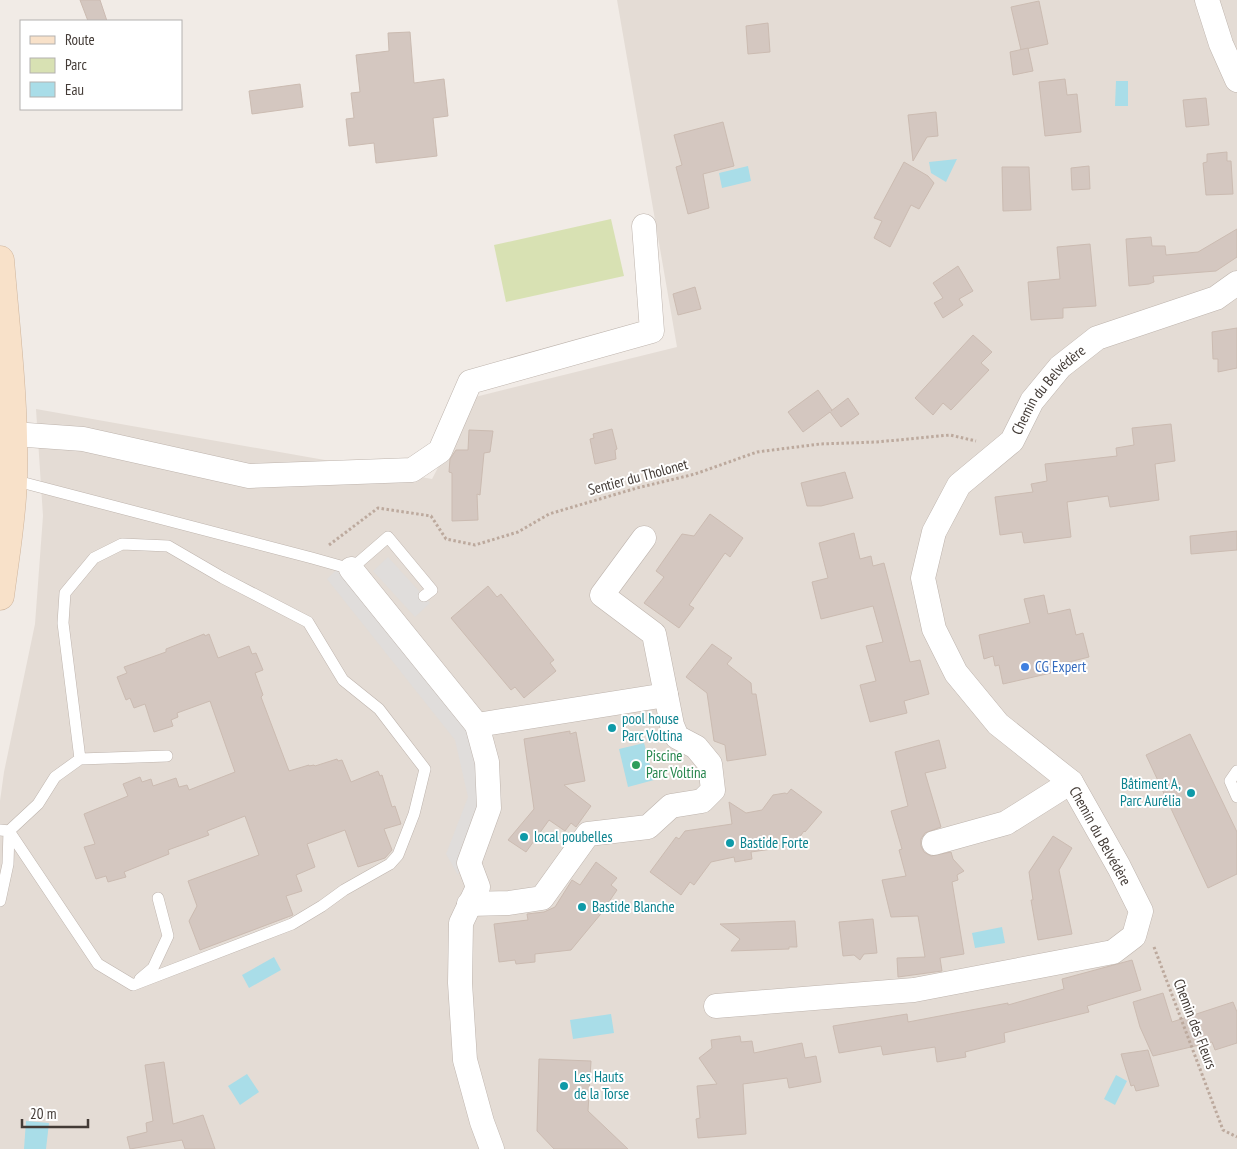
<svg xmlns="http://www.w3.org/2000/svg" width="1237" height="1149" font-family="'PT Sans Narrow',sans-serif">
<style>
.residential{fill:#e4dcd5}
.green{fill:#d8e1b3}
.parking{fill:#e0dddb}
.water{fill:#a9dde8}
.building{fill:#d4c7c0;stroke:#cbbbb1}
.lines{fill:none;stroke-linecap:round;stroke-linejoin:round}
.lane-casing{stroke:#beb4ad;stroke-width:12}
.street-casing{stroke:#beb4ad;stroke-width:25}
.secondary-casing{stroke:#cfb59d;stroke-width:29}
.path{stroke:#bca99d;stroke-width:3;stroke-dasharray:2.5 2.5;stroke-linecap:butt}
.lane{stroke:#fff;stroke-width:11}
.street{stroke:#fff;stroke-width:24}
.secondary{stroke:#f8e1c9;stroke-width:28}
.shop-dot{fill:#3f7fe0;stroke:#fff;stroke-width:2}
.culture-dot{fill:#0f9aa8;stroke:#fff;stroke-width:2}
.leisure-dot{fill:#2e9e5b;stroke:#fff;stroke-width:2}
.labels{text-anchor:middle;stroke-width:4;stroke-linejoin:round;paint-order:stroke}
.street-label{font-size:15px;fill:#433b36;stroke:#fff}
.shop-label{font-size:15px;fill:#366cbe;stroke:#fff;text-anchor:start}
.culture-label{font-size:15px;fill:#0d838f;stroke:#fff;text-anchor:start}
.leisure-label{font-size:15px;fill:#27864d;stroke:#fff;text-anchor:start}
</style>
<rect width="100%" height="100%" fill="#f1ebe6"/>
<polygon class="residential" points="617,0 1237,0 1237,1149 0,1149 0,801 4,772 35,624 43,516 36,409 432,479 475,397 677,347"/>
<polygon class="green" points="611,219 624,276 506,302 494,245"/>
<g class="parking">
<polygon points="388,557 430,603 415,617 373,571"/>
<polygon points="339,567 471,733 484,800 458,875 446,854 468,797 455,740 327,579"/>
</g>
<g class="water">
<polygon points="1116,81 1128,81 1128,106 1115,106"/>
<polygon points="957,159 946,182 931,173 929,162"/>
<polygon points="748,166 751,181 722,188 719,173"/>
<polygon points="644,743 654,780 628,787 619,749"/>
<polygon points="1002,927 1005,943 975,948 972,933"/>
<polygon points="274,957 281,970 249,988 242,975"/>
<polygon points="611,1014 614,1033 573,1039 570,1020"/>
<polygon points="247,1074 259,1092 240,1105 228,1086"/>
<polygon points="1116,1075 1127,1081 1115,1105 1104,1099"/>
<polygon points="26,1121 49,1123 46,1149 24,1149"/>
</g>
<g class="building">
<polygon points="80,0 100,0 107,21 88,21"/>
<polygon points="1039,1 1048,44 1021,50 1011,7"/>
<polygon points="768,23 770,52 748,54 746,26"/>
<polygon points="410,32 414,83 444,79 448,116 433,118 437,156 376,163 374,143 349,146 346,119 354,118 351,93 360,92 356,55 389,51 388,33"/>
<polygon points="1028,48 1033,71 1013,75 1010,52"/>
<polygon points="1065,79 1067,95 1077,94 1081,132 1045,136 1039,82"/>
<polygon points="300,84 303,107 252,114 249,91"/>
<polygon points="1206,98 1209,125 1186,127 1183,100"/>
<polygon points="936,112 938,136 927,137 913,161 908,115"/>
<polygon points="723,122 734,166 703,174 709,208 688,214 676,167 682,165 674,135"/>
<polygon points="1227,152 1227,161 1231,161 1233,194 1206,195 1203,163 1207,162 1207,154"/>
<polygon points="904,162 928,176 934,183 919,209 911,205 890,247 874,238 882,221 874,218"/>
<polygon points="1089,166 1090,189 1072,190 1071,168"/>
<polygon points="1002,167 1029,167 1031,210 1003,211"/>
<polygon points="1237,229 1237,257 1216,271 1153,276 1154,282 1149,284 1129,286 1126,239 1151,237 1152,246 1165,246 1166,255 1198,252"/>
<polygon points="1090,244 1096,306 1063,308 1063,318 1031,320 1028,282 1060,279 1057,247"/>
<polygon points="958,266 973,291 959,299 963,305 943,318 934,303 943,298 933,283"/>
<polygon points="695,287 701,309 678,315 673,294"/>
<polygon points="1237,328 1237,368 1218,372 1218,359 1213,359 1212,332"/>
<polygon points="973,335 992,352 981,363 989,370 951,410 943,403 933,415 915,398"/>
<polygon points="818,390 832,410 831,411 848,398 859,414 841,427 830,412 803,432 788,412"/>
<polygon points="1171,424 1175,461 1155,464 1159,500 1110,507 1108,496 1067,502 1071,537 1024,543 1022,532 1000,535 995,497 1033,492 1031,484 1047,481 1045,464 1117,456 1116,448 1134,445 1132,428"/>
<polygon points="612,429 617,449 615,450 616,459 595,464 590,439 594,438 593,434"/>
<polygon points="469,430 493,431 490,452 484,453 480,495 477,494 478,520 452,521 452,473 449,472 450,459 456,450 468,450"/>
<polygon points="845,472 853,498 821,506 807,506 801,483"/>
<polygon points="710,514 743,538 730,557 725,553 689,605 694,608 679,628 644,603 664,577 656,571 682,534 694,536"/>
<polygon points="1237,531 1237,550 1191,554 1190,536"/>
<polygon points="854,533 860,559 871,556 873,566 884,563 910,662 920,660 929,694 904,701 907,713 870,722 860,685 876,681 866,646 883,642 873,606 821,619 812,582 828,578 819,543"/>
<polygon points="488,586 497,597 501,594 554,660 550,663 556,671 524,698 515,687 511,690 451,618"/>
<polygon points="1044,595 1048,614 1070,609 1076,635 1083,633 1089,657 1049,667 1051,673 1003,684 999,665 995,666 993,656 984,659 979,635 1030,623 1024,599"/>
<polygon points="204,634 205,636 209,634 218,658 249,646 252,654 256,653 263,670 255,673 263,695 261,697 289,771 309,765 309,766 314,765 315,766 337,759 338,761 342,760 351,782 378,771 380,776 382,775 392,807 395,806 401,824 384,829 392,850 385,858 358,867 345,830 307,844 315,867 296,875 302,891 286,896 293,915 200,950 189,921 197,906 188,881 259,855 245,816 207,831 209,835 168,850 169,854 124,872 126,877 108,882 106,876 96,879 84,847 95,844 84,814 128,796 123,784 140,777 142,782 151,779 153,786 176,778 179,787 187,785 189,790 235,772 210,701 177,713 178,717 171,720 173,726 154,732 145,704 134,708 130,698 126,700 117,677 127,673 124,667 166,652 166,649"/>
<polygon points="712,644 732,658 727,664 751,683 752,694 756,694 766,755 727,761 725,745 714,741 707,693 686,677"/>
<polygon points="570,731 570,734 576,732 585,781 564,785 591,806 576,827 571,823 565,831 549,820 526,852 508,840 534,809 524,739"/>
<polygon points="1190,734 1237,832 1237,874 1208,888 1146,755"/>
<polygon points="939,740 946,768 925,773 941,827 925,833 921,839 921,846 924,852 931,856 951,852 953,859 964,871 957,875 958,880 952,882 964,954 940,958 942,971 898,977 897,958 925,957 918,916 891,917 882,880 906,876 899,850 902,849 891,811 908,806 895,752"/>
<polygon points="791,789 822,812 805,832 804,831 793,846 751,852 752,859 735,862 734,857 711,862 694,885 690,882 681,895 650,872 676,837 679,839 685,831 732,824 729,802 746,813 762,810 773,795 785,793 787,794"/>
<polygon points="1053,836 1072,848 1059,870 1072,934 1038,940 1031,900 1033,900 1029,872"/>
<polygon points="596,862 617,878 611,885 617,890 600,915 571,950 535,954 535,962 516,964 515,960 499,962 494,924 528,920 527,914 544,912 555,907 572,880 580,885"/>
<polygon points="873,919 877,953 864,954 860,960 854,955 843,956 839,922"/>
<polygon points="795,921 797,947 789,947 789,949 731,951 740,939 720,924"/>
<polygon points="1132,960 1141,990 1087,1006 1089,1012 1004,1033 1005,1042 965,1052 966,1057 937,1062 935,1047 883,1055 881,1046 839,1053 833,1026 907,1014 908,1022 1008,1003 1008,1005 1064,989 1062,979"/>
<polygon points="1163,993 1172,1022 1233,1002 1237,1012 1237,1043 1215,1050 1212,1042 1153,1056 1140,1027 1133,1002"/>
<polygon points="740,1036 741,1042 752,1041 754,1053 802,1043 805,1058 816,1056 821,1082 789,1088 787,1078 743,1084 746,1134 698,1138 696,1119 700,1118 697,1086 717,1084 699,1058 712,1048 711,1040"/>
<polygon points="1148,1050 1159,1086 1136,1091 1134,1085 1131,1086 1121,1054"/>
<polygon points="539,1059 591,1061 588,1111 628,1149 554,1149 537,1131"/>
<polygon points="164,1062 173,1124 203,1115 215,1149 185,1149 182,1140 130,1149 127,1137 147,1132 146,1123 153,1121 145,1065"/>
</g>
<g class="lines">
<defs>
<g id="lane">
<polyline points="13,480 312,558 351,569 388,537 432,590 424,596"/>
<polyline points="80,759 63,623 65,593 94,558 122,544 168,546 223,578 308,622 343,680 379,709 425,769 414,814 398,855 390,864 344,890 322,906 292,924 133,985 98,964 9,831 38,804 55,777 80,759 167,756"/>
<polyline points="1237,771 1230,781 1237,797"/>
<polyline points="0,830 9,831 8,864 0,901"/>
<polyline points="140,979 153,968 168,936 158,898"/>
</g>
<g id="street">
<polyline points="1207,0 1221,44 1237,80"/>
<polyline points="13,434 83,439 249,476 412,470 440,451 470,382 652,331 644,226"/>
<polyline points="351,569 477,725 487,762 489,808 469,863 478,887 461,923 460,983 465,1060 482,1122 492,1149"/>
<polyline points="477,725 666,695"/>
<polyline points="934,843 1006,823 1071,782"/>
<polyline points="469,904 509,903 542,898 588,834 648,827 671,806 702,801 713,790 710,764 696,747 677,737 672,725 654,634 602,595 644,538"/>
<path id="s1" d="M 716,1006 L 914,990 L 1113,952 L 1134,936 L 1141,911 L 1119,867 L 1071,782 L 998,724 L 956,673 L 934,629 L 923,578 L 934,532 L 959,485 L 1012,441 L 1032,401 L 1060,367 L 1097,338 L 1216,298 L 1237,283"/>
</g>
<path id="secondary" d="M 0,260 C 6,333 15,406 13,479 C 12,518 5,557 0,596"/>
</defs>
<use href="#lane" class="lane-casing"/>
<use href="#street" class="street-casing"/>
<use href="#secondary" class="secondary-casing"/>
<g class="path">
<polyline points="329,545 378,508 431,516 446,539 475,545 518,532 549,514 637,488 695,474 757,452 820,444 877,442 950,435 976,441"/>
<polyline points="1154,947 1223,1130 1237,1137"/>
</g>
<use href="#lane" class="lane"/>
<use href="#street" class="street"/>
<use href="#secondary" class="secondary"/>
</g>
<circle class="shop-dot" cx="1025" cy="667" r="5"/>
<g class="culture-dot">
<circle cx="612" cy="728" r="5"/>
<circle cx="1191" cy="793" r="5"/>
<circle cx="524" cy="837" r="5"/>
<circle cx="730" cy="843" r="5"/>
<circle cx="582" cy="907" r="5"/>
<circle cx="564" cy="1086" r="5"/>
</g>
<circle class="leisure-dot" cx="636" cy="765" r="5"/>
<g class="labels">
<g class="street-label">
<text dy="5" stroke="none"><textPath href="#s1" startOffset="1094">Chemin du Belvédère</textPath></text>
<text transform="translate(638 477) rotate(-15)" y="5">Sentier du Tholonet</text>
<text transform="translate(1100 836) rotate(61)" y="5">Chemin du Belvédère</text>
<text transform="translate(1195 1024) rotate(69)" y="5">Chemin des Fleurs</text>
</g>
<g class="shop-label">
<text x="1035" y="672">CG Expert</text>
</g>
<g class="culture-label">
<text x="622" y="724">pool house<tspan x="622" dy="17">Parc Voltina</tspan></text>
<text x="1181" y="789" text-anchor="end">Bâtiment A,<tspan x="1181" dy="17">Parc Aurélia</tspan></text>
<text x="534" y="842">local poubelles</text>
<text x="740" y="848">Bastide Forte</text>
<text x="592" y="912">Bastide Blanche</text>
<text x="574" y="1082">Les Hauts<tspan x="574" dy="17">de la Torse</tspan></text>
</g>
<g class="leisure-label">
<text x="646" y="761">Piscine<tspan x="646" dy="17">Parc Voltina</tspan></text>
</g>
</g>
<rect x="20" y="20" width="162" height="90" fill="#ffffff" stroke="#b4b1af"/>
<rect x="30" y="36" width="25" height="8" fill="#f8e1c9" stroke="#b4b1af"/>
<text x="65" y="45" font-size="15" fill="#433b36">Route</text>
<rect x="30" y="58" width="25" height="15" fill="#d8e1b3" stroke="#b4b1af"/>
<text x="65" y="70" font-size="15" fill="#433b36">Parc</text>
<rect x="30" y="82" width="25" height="15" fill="#a9dde8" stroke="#b4b1af"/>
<text x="65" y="95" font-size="15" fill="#433b36">Eau</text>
<path d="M22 1119v8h66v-8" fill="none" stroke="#433b36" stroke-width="2.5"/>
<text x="30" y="1119" font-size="15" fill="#433b36" stroke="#ffffff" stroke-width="4" paint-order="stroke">20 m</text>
</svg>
